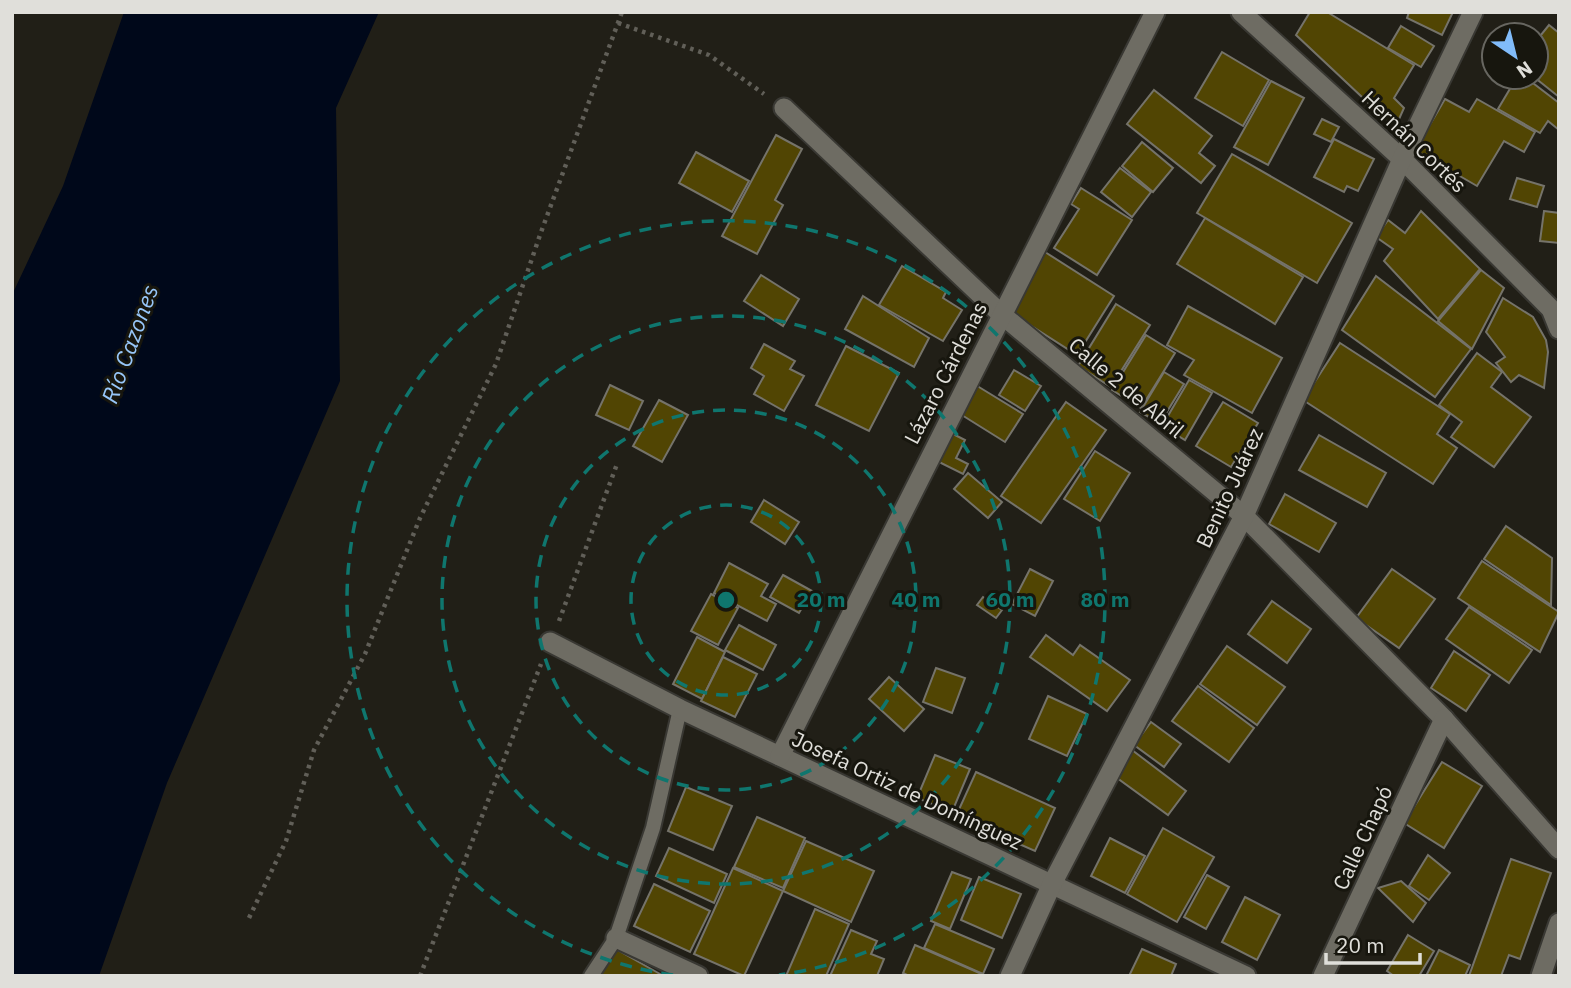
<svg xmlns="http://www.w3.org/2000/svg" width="1571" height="988" font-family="'IBM Plex Sans',sans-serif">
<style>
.water{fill:#00081a}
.building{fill:#514503;stroke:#75736a;stroke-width:2}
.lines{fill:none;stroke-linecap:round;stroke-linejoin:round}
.service-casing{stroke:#393833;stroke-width:18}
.minor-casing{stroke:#393833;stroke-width:23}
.path{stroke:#615f58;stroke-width:4.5;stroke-dasharray:3.5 5;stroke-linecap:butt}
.service{stroke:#6e6c63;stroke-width:14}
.minor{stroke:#6e6c63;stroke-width:19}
.ring{fill:none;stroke:#0f766e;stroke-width:3.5;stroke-dasharray:12 9}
.labels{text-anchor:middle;stroke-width:6;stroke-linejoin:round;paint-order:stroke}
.street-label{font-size:21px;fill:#e0dfda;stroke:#17160e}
.water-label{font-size:23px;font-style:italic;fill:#97c6f8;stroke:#17160e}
.centre{fill:#0f766e;stroke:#17160e;stroke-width:3.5}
.ring-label{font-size:21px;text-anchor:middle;font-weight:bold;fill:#0f766e;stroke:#17160e;stroke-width:6;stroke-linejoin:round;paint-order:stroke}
</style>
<rect width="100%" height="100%" fill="#211f17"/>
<polygon class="water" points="124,12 379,12 336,108 340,381 167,783 99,976 12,976 12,295 63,186"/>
<g class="building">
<polygon points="1310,12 1327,12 1414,65 1394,98 1404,108 1395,128 1296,35"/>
<polygon points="1409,12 1453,12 1442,35 1407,18"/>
<polygon points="1549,25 1559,33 1559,97 1534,77 1536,77 1536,41"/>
<polygon points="1401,26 1434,46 1421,67 1388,48"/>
<polygon points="1222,52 1269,80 1243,126 1195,98"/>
<polygon points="1517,77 1525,77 1559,103 1559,130 1548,121 1540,133 1498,109"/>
<polygon points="1271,81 1304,98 1268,165 1234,147"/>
<polygon points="1154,90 1212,136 1199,153 1215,166 1201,183 1127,124"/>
<polygon points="1445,99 1469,112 1477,99 1535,132 1524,152 1504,141 1477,186 1415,150"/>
<polygon points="1322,119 1339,127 1331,142 1314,134"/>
<polygon points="776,135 802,149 775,200 783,205 757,254 722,236"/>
<polygon points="1334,139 1374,159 1358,191 1347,186 1344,192 1314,177"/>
<polygon points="1142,142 1173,168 1153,192 1122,166"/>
<polygon points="696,152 749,181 732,212 679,183"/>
<polygon points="1232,154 1352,223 1317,283 1197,213"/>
<polygon points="1120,168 1151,192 1132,217 1101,192"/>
<polygon points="1517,178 1544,186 1537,207 1510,199"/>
<polygon points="1081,188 1132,220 1097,275 1054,248 1079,209 1071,204"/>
<polygon points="1421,211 1480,269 1438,319 1384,261 1393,249 1376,237 1388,220 1405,233"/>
<polygon points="1544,211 1559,213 1559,243 1540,241"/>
<polygon points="1205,218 1303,277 1275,324 1177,264"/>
<polygon points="1045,252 1114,296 1077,355 1008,311"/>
<polygon points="902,266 946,292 943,298 962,310 943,341 879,305"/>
<polygon points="1481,270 1504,288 1472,349 1438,321"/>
<polygon points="761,275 799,299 783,326 744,301"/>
<polygon points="1376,276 1471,349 1435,397 1342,330"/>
<polygon points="863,296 929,338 914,367 845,329"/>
<polygon points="1503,298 1533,317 1546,340 1548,352 1544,388 1519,375 1511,382 1496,363 1505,357 1486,332"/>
<polygon points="1116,304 1150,325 1111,387 1078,366"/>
<polygon points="1188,306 1282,358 1252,413 1184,375 1194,360 1167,345"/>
<polygon points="1146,335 1175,353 1141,408 1112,390"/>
<polygon points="1340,343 1450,414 1437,434 1457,448 1433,484 1303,400"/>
<polygon points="764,344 795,361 790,369 804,376 784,411 754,394 764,376 751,368"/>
<polygon points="846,346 899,373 869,431 816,405"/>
<polygon points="1477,353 1502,372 1491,387 1531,417 1494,467 1451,437 1462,422 1439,405"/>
<polygon points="1014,370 1041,386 1025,411 999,395"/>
<polygon points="1164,372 1184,384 1160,423 1140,412"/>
<polygon points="1189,380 1212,393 1185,440 1162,426"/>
<polygon points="974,384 1023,414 1005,442 957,412"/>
<polygon points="610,385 643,401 629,430 596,415"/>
<polygon points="659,400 688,415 662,462 633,446"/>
<polygon points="1066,402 1106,430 1041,523 1001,496"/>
<polygon points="1223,402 1258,423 1231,467 1196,446"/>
<polygon points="949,432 965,440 956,458 968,464 963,474 935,460"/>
<polygon points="1319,435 1386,473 1367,507 1299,470"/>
<polygon points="1095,451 1130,473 1100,521 1064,499"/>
<polygon points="968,473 1002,502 988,518 954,489"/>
<polygon points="1285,494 1336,523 1319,552 1269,524"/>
<polygon points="764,500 799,522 785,544 751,522"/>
<polygon points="1506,526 1552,558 1551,605 1484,559"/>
<polygon points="1482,561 1559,612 1540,652 1458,598"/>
<polygon points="729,563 768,584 761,596 776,604 767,621 714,593"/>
<polygon points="1030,569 1053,581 1035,616 1012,604"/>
<polygon points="1392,569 1435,599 1399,648 1356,618"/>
<polygon points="783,575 812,591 799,613 770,597"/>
<polygon points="711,594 738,608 718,645 691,631"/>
<polygon points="983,597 1002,610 996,618 977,605"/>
<polygon points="1272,601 1311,629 1287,663 1248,634"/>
<polygon points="1469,607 1532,650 1509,683 1446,639"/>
<polygon points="739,625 776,645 763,670 725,650"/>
<polygon points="1046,635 1073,655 1080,645 1130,680 1107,711 1030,657"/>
<polygon points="697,637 725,652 702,699 673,684"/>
<polygon points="1227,646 1285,687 1257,725 1200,684"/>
<polygon points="1454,651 1490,675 1466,711 1431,688"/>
<polygon points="723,657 757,674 735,717 701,701"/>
<polygon points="936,668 965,678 952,713 923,702"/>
<polygon points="889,677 924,709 904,731 869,699"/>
<polygon points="1198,686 1254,728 1229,762 1172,721"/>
<polygon points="1048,696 1087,714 1067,756 1029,739"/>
<polygon points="1151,722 1181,744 1164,767 1134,745"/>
<polygon points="1132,750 1186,791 1168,815 1113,775"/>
<polygon points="935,755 970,769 952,812 917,798"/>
<polygon points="1442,762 1482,786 1444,848 1404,823"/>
<polygon points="976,772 1055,808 1035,851 956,816"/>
<polygon points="686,787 732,806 713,850 668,831"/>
<polygon points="757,817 805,838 783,888 734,867"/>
<polygon points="1163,828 1214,857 1177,922 1127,894"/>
<polygon points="1110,838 1145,856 1125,893 1091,876"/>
<polygon points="806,841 874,871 851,922 783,891"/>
<polygon points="669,848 727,874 714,903 656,876"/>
<polygon points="1428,855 1450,873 1429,900 1409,886"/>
<polygon points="1511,859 1551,873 1520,959 1509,955 1501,976 1469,976"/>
<polygon points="733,868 783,891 744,976 694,954"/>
<polygon points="952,872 971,879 950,929 931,921"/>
<polygon points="1207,875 1229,887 1206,929 1184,917"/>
<polygon points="979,877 1021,894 1002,938 961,920"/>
<polygon points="1401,881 1426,903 1413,922 1378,888"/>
<polygon points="654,884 710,911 690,952 634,926"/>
<polygon points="1245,897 1280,915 1257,960 1222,942"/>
<polygon points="815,909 849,924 826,976 786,976"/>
<polygon points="935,924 994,949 983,974 924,948"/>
<polygon points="851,930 877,941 871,954 884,959 877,976 830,976"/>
<polygon points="1408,935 1434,951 1419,976 1394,976 1387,971"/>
<polygon points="915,945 984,975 909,976 903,973"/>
<polygon points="614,948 660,974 660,976 598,976"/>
<polygon points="1142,949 1176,964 1171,976 1129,976"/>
<polygon points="1439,950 1470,965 1465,976 1426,976"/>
</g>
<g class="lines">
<defs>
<polyline id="service" points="591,976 616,938 653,828 680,709"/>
<g id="minor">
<polyline points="1241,12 1402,159 1551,309 1559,329"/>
<polyline points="784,108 1001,314 1244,516 1444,719 1559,849"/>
<polyline points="550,642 680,709 1246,976"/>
<polyline points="780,756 1155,12"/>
<polyline points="616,938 698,976"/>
<polyline points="1010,976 1052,884 1244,516 1402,159 1473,12"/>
<polyline points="1323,976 1444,719"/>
<polyline points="1541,976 1559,923"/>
</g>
</defs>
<use href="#service" class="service-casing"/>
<use href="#minor" class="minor-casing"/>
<g class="path">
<polyline points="618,23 709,55 764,94"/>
<polyline points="559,621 617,464"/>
<polyline points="249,918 286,841 314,750 365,654 420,518 496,364 540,235 622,12"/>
<polyline points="420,976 541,664"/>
</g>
<use href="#service" class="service"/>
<use href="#minor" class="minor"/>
</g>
<g class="ring">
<circle cx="726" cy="600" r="95"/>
<circle cx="726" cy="600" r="190"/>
<circle cx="726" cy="600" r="284"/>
<path d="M673 975A379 379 0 1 1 779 975"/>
</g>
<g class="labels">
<g class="street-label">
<text transform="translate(1414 142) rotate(44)" y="7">Hernán Cortés</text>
<text transform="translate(946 373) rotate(-63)" y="7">Lázaro Cárdenas</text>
<text transform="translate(1126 388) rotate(40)" y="7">Calle 2 de Abril</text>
<text transform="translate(1230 488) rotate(-65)" y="7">Benito Juárez</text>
<text transform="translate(907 791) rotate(25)" y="7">Josefa Ortiz de Domínguez</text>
<text transform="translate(1363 838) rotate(-65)" y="7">Calle Chapó</text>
</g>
<g class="water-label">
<text transform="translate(130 344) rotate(-70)" y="8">Río Cazones</text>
</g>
</g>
<circle cx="726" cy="600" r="10" class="centre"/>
<g class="ring-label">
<text x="821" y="607">20 m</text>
<text x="916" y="607">40 m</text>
<text x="1010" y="607">60 m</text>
<text x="1105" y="607">80 m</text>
</g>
<rect width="1571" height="988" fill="none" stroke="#e0dfda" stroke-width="28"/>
<g transform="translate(1515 56) rotate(145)"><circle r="33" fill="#17160e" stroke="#676660" stroke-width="2"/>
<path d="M0-5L12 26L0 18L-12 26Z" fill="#81bcfa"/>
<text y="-10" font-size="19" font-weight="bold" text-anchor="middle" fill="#e0dfda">N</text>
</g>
<path d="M1326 953v10h94v-10" fill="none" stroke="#e0dfda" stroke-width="3.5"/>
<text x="1336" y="953" font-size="21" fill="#e0dfda" stroke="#17160e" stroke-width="5" paint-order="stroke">20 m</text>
</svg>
